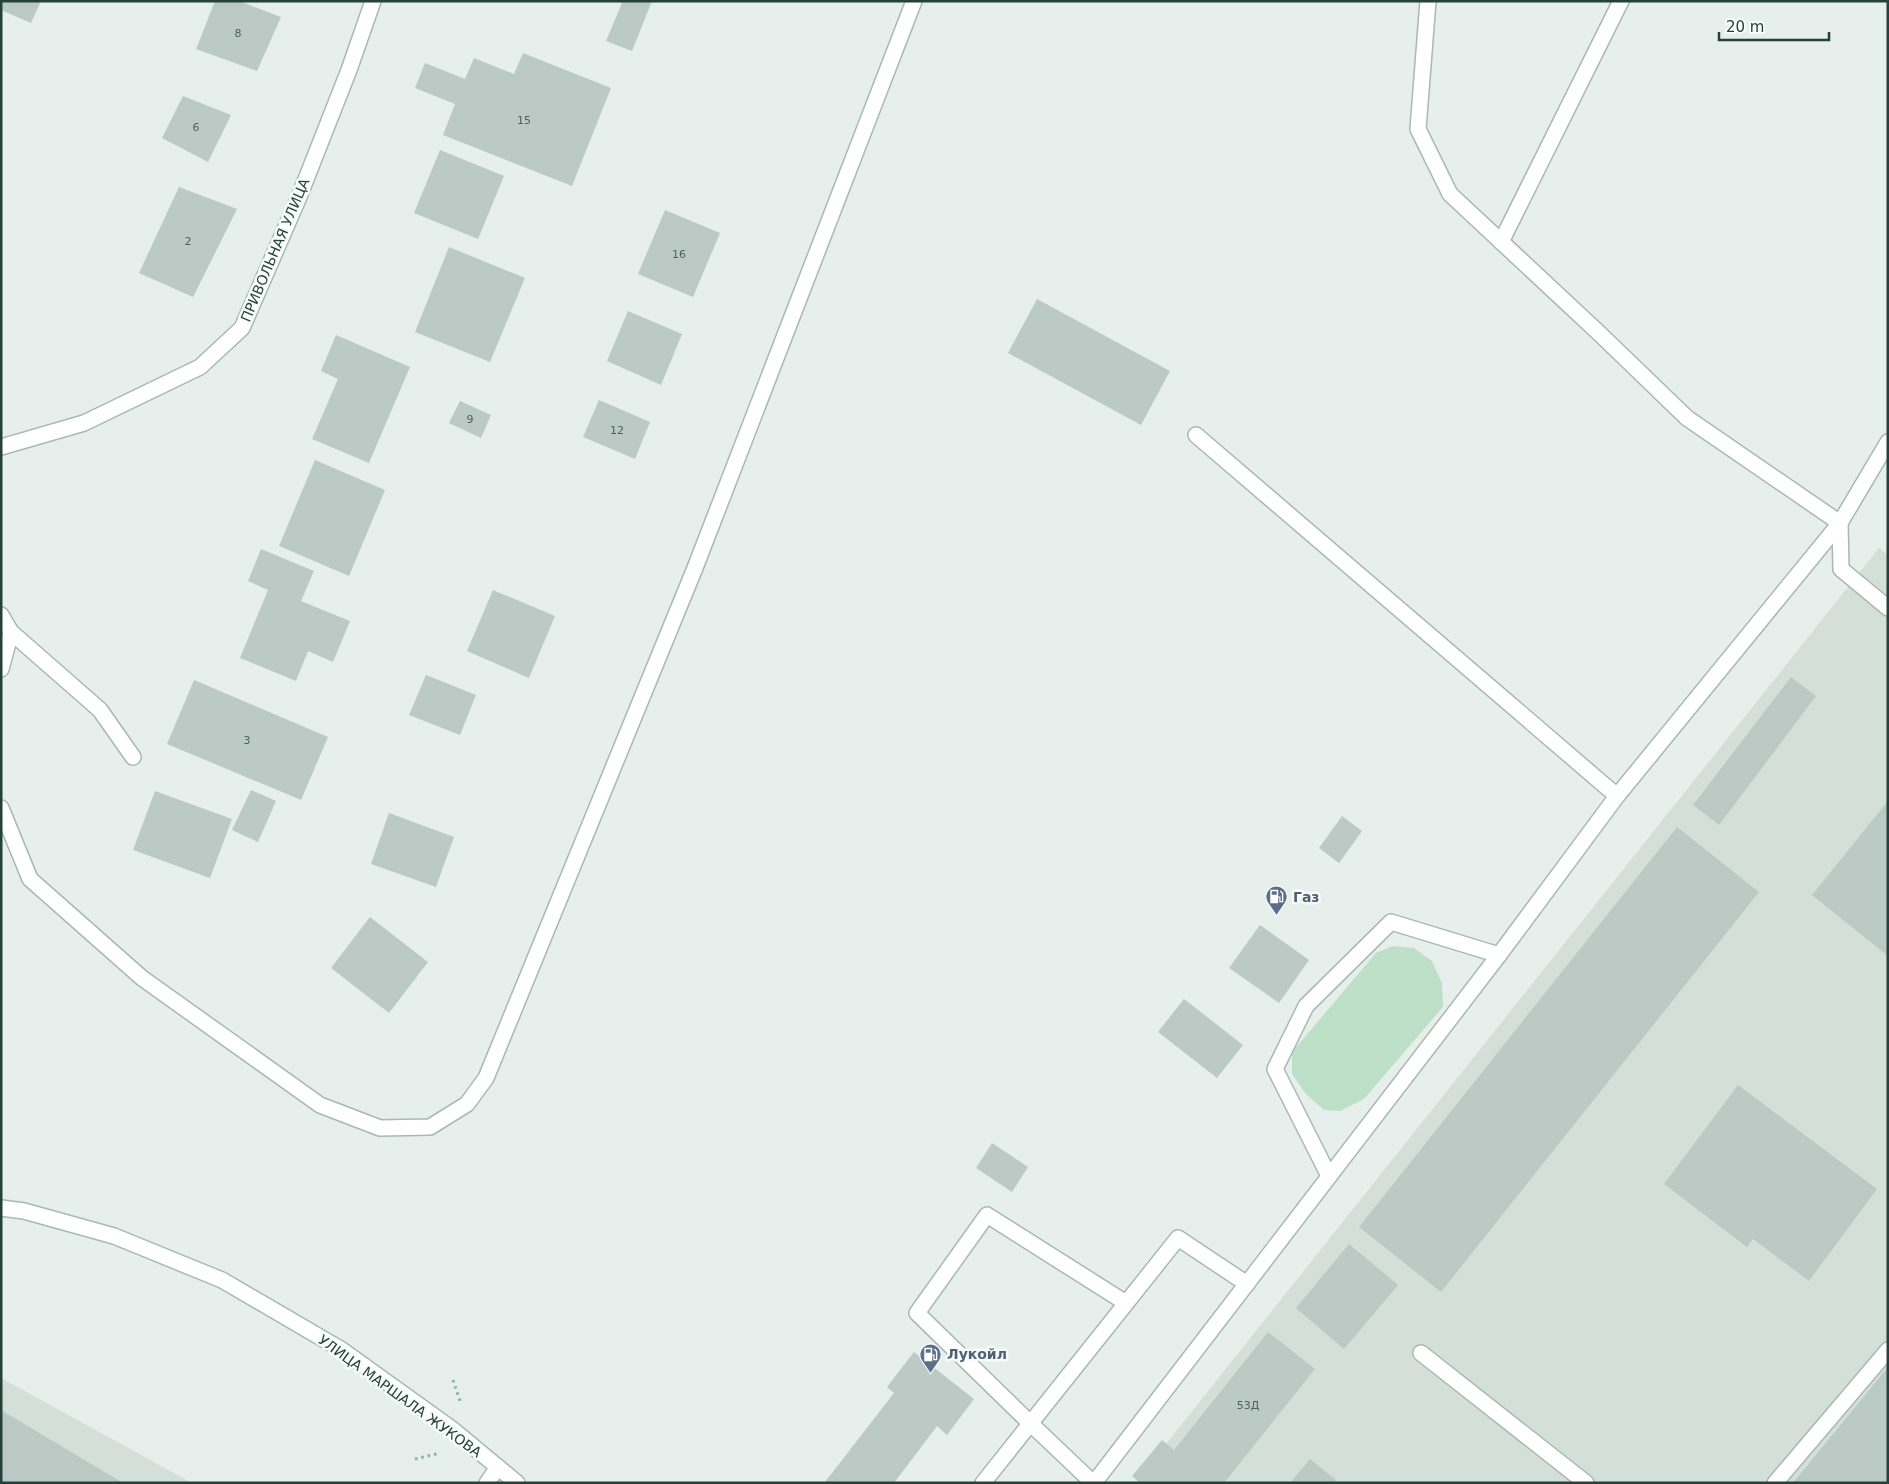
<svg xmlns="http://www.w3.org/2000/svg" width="1889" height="1484" font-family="'DejaVu Sans',sans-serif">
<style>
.built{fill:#d4dfda}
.green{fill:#bfe0c8}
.building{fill:#bbcac4}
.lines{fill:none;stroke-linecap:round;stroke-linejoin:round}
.lane-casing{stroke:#a8b8b2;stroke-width:18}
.street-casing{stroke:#a8b8b2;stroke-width:18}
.secondary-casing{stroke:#a4bbb3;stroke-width:18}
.path{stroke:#86b3a5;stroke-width:3;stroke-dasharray:2.5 4;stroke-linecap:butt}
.lane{stroke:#fff;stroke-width:15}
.street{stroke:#fff;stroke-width:15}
.secondary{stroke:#fff;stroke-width:15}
.labels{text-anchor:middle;stroke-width:5;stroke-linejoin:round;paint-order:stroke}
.number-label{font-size:11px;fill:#4a645c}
.street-label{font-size:14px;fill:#24423a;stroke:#f7fbf9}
.service-label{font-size:14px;font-weight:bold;fill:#4e5e75;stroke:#f7fbf9;text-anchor:start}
</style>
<rect width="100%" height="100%" fill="#e6efeb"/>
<g class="built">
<polygon points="1879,548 1888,555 1888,1483 1135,1483"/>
<polygon points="1,1378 192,1483 1,1483"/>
</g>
<polygon class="green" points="1392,946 1414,948 1432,961 1442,983 1443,1007 1364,1099 1340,1111 1324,1110 1306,1094 1292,1074 1292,1052 1376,953"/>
<g class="building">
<polygon points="1,1 41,1 31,23 1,10"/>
<polygon points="215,1 239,1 281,17 257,71 196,49"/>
<polygon points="618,1 652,1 632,51 606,41 622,3"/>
<polygon points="523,53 611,88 572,186 443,135 455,104 415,88 425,63 465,79 474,58 514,74"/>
<polygon points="183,96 231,115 208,162 162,138"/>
<polygon points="440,150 504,176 478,239 414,213"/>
<polygon points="179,187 237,209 193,297 139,273"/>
<polygon points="665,210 720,233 693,297 638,274"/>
<polygon points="449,247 525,278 490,362 415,332"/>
<polygon points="1037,299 1170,371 1141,425 1008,353"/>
<polygon points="628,311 682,334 661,385 607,361"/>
<polygon points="336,335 410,367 369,463 312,439 338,379 321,371"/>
<polygon points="599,400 650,422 635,459 583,437"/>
<polygon points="460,401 491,415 481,438 449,423"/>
<polygon points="315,460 385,490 349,576 279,546"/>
<polygon points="261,549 314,571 301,601 350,621 333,662 308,651 296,681 240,658 268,590 248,581"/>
<polygon points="493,590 555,616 529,678 467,651"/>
<polygon points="426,675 476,695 460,735 409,715"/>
<polygon points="1791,677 1816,696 1719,825 1693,805"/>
<polygon points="194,680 328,737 301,800 167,744"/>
<polygon points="251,790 276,801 258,842 232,830"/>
<polygon points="155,791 232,819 210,878 133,850"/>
<polygon points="1888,801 1888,956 1812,895"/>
<polygon points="389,813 454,837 436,887 371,864"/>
<polygon points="1342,816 1362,831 1339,863 1319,848"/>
<polygon points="1677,827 1759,892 1441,1292 1359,1227"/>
<polygon points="370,917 428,962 389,1013 331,968"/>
<polygon points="1260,925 1309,960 1279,1003 1229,968"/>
<polygon points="1184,999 1243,1045 1217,1078 1158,1032"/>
<polygon points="1738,1085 1877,1189 1809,1281 1753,1239 1747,1247 1664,1184"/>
<polygon points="992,1143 1028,1167 1012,1192 976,1168"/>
<polygon points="1349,1244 1398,1285 1344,1349 1296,1308"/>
<polygon points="1268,1332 1315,1369 1224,1483 1140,1483 1132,1476 1162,1440 1174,1450"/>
<polygon points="914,1352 974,1399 947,1435 937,1426 894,1483 826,1483 825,1482 894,1393 887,1387"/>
<polygon points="1888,1367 1888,1483 1793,1483"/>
<polygon points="1,1410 123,1483 1,1483"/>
<polygon points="1310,1459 1336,1480 1334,1483 1290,1483"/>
</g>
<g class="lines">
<defs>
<g id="lane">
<polyline points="1428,1 1418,129 1450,194 1600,334 1687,418 1840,523 1841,569 1888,608"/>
<polyline points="1501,242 1621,1"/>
<polyline points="1196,435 1617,796"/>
<polyline points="1,615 11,632 100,710 133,757"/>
<polyline points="1329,1176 1275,1069 1306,1006 1391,922 1499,955"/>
<polyline points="1421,1353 1586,1483"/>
<polyline points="487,1483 498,1467"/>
<polyline points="983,1483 1178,1238 1247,1284"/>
<polyline points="1093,1483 1031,1424 917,1313 987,1215 1126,1303"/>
<polyline points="1775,1483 1888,1350"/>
</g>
<g id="street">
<polyline points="1,447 84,423 200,367 242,328 299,197 349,70 373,1"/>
<polyline points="1,669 11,632"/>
<polyline points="1,808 30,879 142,978 320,1105 380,1128 430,1127 467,1104 486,1078 695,568 914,1"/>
<polyline points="1094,1483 1499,955 1617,796 1840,523 1888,442"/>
</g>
<polyline id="secondary" points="1,1208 24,1211 114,1236 222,1280 342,1350 452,1429 517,1483"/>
</defs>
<use href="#lane" class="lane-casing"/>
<use href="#street" class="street-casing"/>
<use href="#secondary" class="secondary-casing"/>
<g class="path">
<polyline points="453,1380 460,1401"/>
<polyline points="415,1459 440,1453"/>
</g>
<use href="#lane" class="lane"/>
<use href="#street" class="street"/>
<use href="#secondary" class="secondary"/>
</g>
<defs>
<symbol id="fuel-pin" viewBox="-11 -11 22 30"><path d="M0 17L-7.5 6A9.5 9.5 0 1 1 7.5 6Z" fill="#5c6f8a" stroke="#f7fbf9"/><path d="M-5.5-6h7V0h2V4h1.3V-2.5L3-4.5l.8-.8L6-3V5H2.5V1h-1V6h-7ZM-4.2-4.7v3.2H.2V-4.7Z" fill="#fff"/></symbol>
</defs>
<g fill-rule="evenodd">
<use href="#fuel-pin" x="1264" y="884" width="25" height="34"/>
<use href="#fuel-pin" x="918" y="1342" width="25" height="34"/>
</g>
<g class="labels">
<g class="number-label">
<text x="238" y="37">8</text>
<text x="524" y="124">15</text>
<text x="196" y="131">6</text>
<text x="188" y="245">2</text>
<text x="679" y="258">16</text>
<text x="470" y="423">9</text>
<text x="617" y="434">12</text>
<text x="247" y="744">3</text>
<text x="1248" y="1409">53Д</text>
</g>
<g class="street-label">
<text transform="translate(275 250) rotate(-67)" y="5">ПРИВОЛЬНАЯ УЛИЦА</text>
<text transform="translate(400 1396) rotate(36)" y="5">УЛИЦА МАРШАЛА ЖУКОВА</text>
</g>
<g class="service-label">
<text x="1293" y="902">Газ</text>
<text x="947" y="1359">Лукойл</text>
</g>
</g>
<rect width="1889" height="1484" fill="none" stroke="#24423a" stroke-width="5"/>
<path d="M1719 32v8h110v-8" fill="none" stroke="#24423a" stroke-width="2.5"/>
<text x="1726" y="32" font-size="15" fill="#24423a" stroke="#f7fbf9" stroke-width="4" paint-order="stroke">20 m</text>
</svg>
